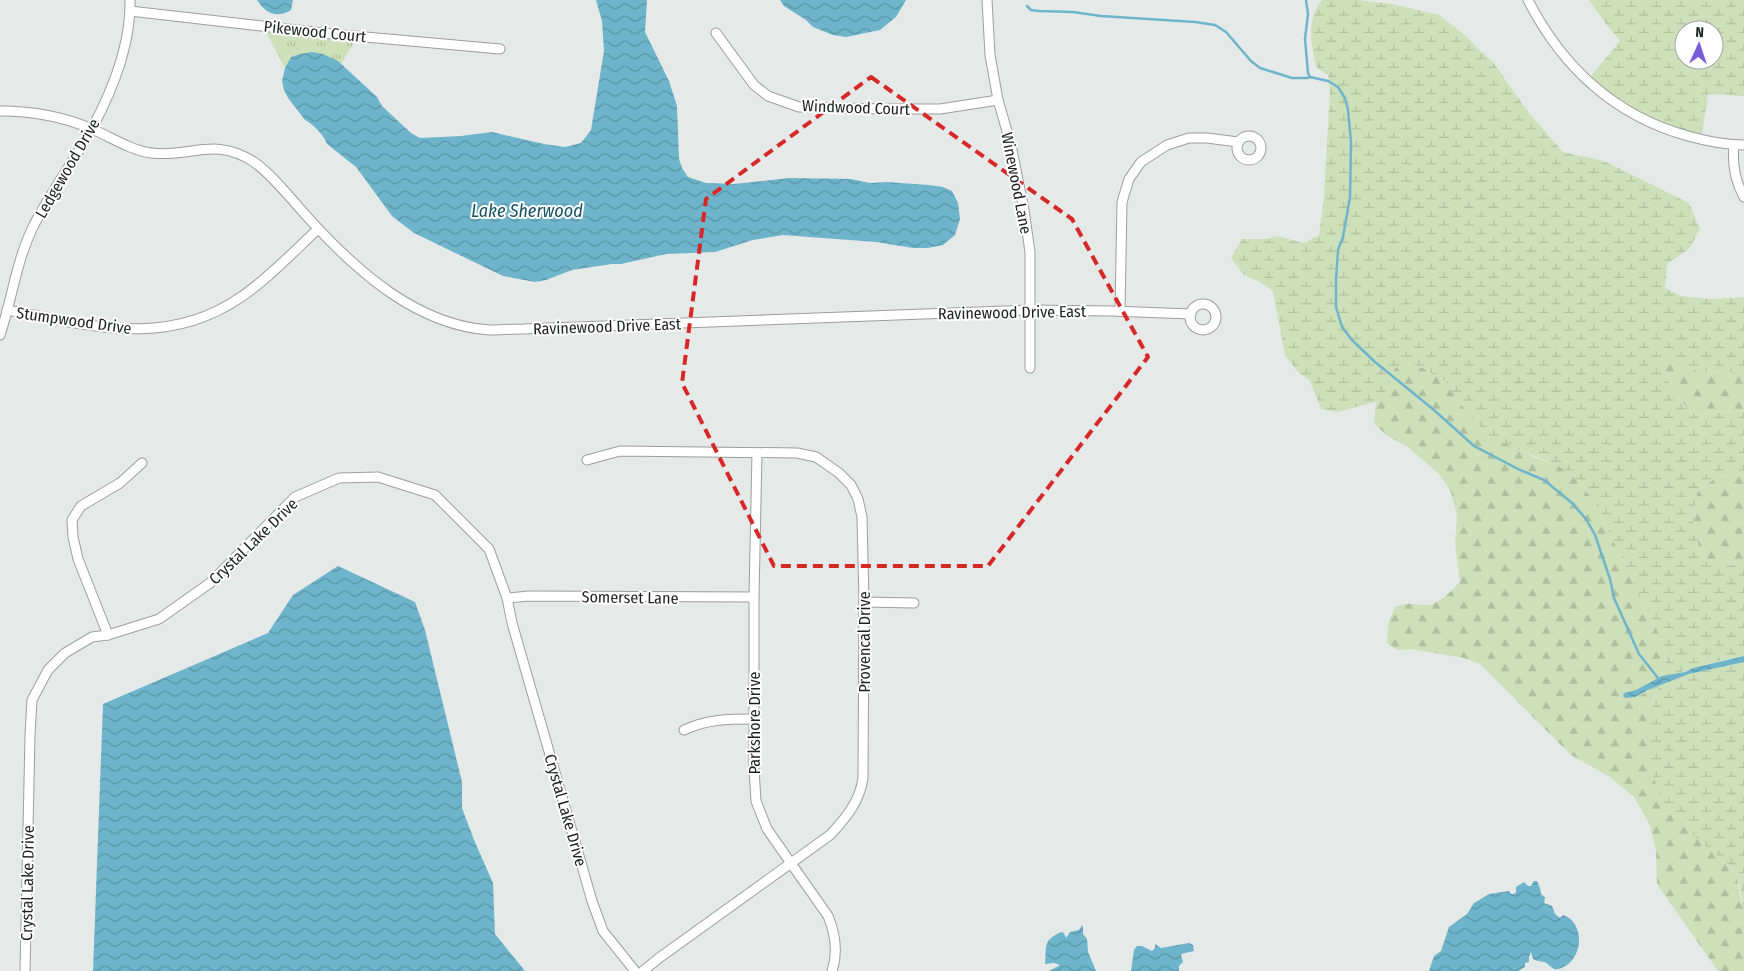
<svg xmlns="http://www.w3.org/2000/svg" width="1744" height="971" font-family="'Fira Sans Condensed',sans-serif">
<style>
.forest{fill:url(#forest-firs)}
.wetland{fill:url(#wetland-marsh);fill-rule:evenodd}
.park{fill:url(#park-tufts)}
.water{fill:url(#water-waves)}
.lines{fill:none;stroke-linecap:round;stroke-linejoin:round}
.stream{stroke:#6eb5cc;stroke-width:2.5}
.street-casing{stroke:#9b9f9e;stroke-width:11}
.street{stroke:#fff;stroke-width:9}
.marked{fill:none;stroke:#d62828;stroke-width:4;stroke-dasharray:10 6;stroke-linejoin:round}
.labels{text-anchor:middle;stroke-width:4;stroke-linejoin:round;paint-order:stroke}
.street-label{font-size:16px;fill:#1e201f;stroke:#fff}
.water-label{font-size:18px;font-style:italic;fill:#145162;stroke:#fff}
</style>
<defs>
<pattern id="forest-firs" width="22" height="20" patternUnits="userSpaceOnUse" patternTransform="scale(1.25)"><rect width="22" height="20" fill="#cee0b9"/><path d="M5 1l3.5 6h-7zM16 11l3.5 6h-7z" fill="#b0c09f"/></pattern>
<pattern id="wetland-marsh" width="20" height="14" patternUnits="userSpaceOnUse" patternTransform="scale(1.25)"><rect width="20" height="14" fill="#cee0b9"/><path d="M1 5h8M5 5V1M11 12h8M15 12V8" fill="none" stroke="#b0c09f"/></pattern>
<pattern id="park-tufts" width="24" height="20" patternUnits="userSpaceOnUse" patternTransform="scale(1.25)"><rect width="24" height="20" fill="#cee0b9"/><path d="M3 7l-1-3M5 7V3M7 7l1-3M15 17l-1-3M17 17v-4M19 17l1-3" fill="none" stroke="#b0c09f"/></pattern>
<pattern id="water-waves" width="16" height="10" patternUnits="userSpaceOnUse" patternTransform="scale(1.25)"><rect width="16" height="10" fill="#6eb5cc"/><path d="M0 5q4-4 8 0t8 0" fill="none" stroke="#5a93a5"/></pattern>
</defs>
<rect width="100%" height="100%" fill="#e5e9e8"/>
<g class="forest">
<polygon points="1669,356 1691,369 1703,372 1725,371 1744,376 1744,410 1706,414 1691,413 1671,388 1663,366"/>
<path d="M 1404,362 L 1423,368 L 1446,381 L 1461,404 L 1485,433 L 1534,457 L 1557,465 L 1573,475 L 1594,501 L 1654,623 L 1667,652 L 1665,667 L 1661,675 L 1652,682 L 1636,690 L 1624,693 L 1635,698 L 1658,686 L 1653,702 L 1681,824 L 1706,843 L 1737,876 L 1740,897 L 1744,906 L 1744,971 L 1718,971 L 1657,884 L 1656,851 L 1650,825 L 1634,797 L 1610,777 L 1571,755 L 1480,664 L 1464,658 L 1410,649 L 1397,650 L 1387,643 L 1388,624 L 1395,607 C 1409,601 1413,605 1427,605 C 1439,605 1452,590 1460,582 L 1455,544 L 1457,516 L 1451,492 L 1439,474 L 1408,447 L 1389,437 L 1374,424 L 1376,402 L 1387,391 L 1394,369 Z"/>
<polygon points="1744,473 1744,567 1710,561 1699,548 1693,526 1697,493 1717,476"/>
</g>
<g class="wetland">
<path d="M 1322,0 L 1357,0 L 1392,4 L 1439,15 L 1466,36 L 1479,50 L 1493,62 L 1528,112 L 1563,152 L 1604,161 L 1689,203 L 1700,229 L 1689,249 L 1667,264 L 1665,288 L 1681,296 L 1710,299 L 1744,297 L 1744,376 L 1725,371 L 1703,372 L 1691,369 L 1669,356 L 1663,366 L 1671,388 L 1691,413 L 1706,414 L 1744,410 L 1744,473 L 1717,476 L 1697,493 L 1693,526 L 1699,548 L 1710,561 L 1744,567 L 1744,656 C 1713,661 1683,671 1654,682 C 1644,686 1635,690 1624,693 L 1642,694 L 1648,690 L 1689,674 L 1744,662 L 1744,906 C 1740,896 1741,886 1737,877 C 1736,874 1732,871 1730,868 C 1715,852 1698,840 1682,825 C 1645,793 1643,730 1658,687 L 1635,698 L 1625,698 L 1622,696 L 1624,693 L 1636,690 L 1661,675 L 1665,667 L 1667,652 L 1654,623 L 1594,501 L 1573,475 L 1557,465 L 1503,443 L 1485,433 L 1461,404 L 1445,381 L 1423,368 L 1404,362 L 1394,369 L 1387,391 L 1376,402 L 1337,412 L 1321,409 L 1310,381 L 1298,372 L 1285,355 L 1273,291 L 1258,281 L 1244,275 L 1231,258 L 1242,239 L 1267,239 L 1277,236 L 1304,243 L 1319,235 L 1324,196 L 1330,90 L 1328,75 L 1317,68 C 1311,47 1306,18 1322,0 Z"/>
<path d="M 1589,0 L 1744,0 L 1744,96 L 1708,94 L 1701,140 L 1666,130 L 1587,81 L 1620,41 L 1606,24 ZM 1684,30 L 1714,30 L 1714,60 L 1684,60 Z"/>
</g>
<path class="park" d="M 266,32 L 356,40 L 341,64 C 318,52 316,51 291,57 L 285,68 Z"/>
<g class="water">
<path d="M 257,0 L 293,0 L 291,10 C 277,19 265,13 257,0 Z"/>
<path d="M 596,0 L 647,0 L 645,32 L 669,81 L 677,106 L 679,159 L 682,168 L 688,177 L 706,183 L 734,184 L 790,178 L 851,179 L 870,183 L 887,182 L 929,185 L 943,187 L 952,191 L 958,203 L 960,219 L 955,235 L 943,245 L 928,248 L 913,248 L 876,242 L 783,235 L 753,240 L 715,252 L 666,254 L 621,264 L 612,264 L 572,270 L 546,280 L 535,282 L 503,276 L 414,233 L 392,216 L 356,167 L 327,144 C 324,135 313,124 305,120 L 288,98 L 284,90 L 282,81 L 285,68 L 291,57 L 300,54 L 312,52 L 323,54 L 338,61 L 377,97 L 382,106 L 411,133 L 420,138 L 461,136 L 492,132 L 544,144 L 565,147 L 581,143 L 591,130 L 604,51 L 602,21 Z"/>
<polygon points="780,0 906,0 896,17 880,30 846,37 833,35 813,27 806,20 784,6"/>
<polygon points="338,566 415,602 425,630 462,782 462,808 474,840 493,883 495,934 525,971 93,971 103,704 268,633 293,595"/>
<polygon points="1744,656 1744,662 1689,674 1648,690 1635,697 1625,698 1623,696 1624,693 1636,690 1662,676 1685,672 1693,668"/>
<path d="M 1534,881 L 1537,881 L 1540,888 L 1541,894 L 1545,897 L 1544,903 L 1552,906 L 1555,914 L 1560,918 L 1563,915 C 1587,923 1583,964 1558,969 C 1552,971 1549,963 1544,962 C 1540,961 1537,961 1533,959 L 1531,952 L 1529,957 L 1529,962 L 1525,963 L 1525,967 L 1518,971 L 1429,971 L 1434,956 L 1441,951 L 1449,927 L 1467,914 L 1474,903 L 1489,894 L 1509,891 L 1511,894 L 1514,894 L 1516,892 L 1516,887 L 1524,882 L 1528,886 L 1531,886 Z"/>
<path d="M 1082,925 L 1083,927 L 1083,934 L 1087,939 L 1088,952 L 1096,971 L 1049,971 L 1060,965 L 1054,963 L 1045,964 C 1047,946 1042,941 1061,932 L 1064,933 L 1066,938 L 1070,932 L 1079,930 Z"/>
<polygon points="1189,943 1193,945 1194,951 1181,954 1183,962 1179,966 1179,971 1131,971 1134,950 1137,946 1142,946 1152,951 1155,948 1155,944 1161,948"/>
</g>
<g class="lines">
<g class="stream">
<polyline points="1306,0 1308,14 1305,39 1308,73 1310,77"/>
<polyline points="1027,6 1031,10 1039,11 1073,12 1101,16 1195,22 1215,25 1226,32 1251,61 1260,68 1292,78 1307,78 1310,77 1328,81 1338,87 1345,98 1348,110 1351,142 1350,197 1343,237 1338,250 1336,280 1336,307 1342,327 1352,340 1375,362 1434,410 1474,446 1520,470 1544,480 1572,503 1586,519 1595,535 1610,579 1614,598 1639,654 1658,678"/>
</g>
<defs>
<g id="street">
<polyline points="987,0 990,55 998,100 1011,145 1024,210 1030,252 1030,368"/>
<path d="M 1528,0 C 1562,67 1615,116 1688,136 C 1706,141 1725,145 1744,145"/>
<polyline points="130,11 332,34 500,49"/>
<polyline points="716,33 754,85 768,96 799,107 886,109 940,109 998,100"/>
<path d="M 0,111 C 32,111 62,116 92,129 C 111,137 130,150 151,153 C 191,158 214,136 254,162 C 275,177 294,203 312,222 C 358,272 417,325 489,330 C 500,330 511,329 523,329 L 1030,310 L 1111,311 L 1191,314"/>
<circle cx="1249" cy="148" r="12"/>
<path d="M 1734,145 C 1732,164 1735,181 1744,197"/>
<circle cx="1203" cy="317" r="13"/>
<path d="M 7,310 C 89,325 166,349 241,297 C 269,278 293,252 318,229"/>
<polyline points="1120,311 1122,202 1129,179 1141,162 1167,145 1189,138 1207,138 1238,142"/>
<path d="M 0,335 C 12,299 16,263 32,229 C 46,200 65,174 81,147 C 107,105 131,50 130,0"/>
<path d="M 757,453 L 754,597 L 754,769 L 756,801 L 767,829 L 828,916 C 835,933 838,953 832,971"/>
<path d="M 587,460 L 620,451 L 797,453 L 816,457 L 839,473 L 851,485 L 858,499 L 862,517 L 864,602 L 863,778 C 860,801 846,818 830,835 L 659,958 L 643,971"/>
<polyline points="507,598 529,596 754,597"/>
<polyline points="864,602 914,603"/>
<polyline points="108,635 78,559 73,537 72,520 81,506 120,483 142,463"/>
<path d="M 684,730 C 708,719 728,719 754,719"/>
<polyline points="25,971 30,735 32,700 48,670 65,653 92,637 108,635 159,619 210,583 295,497 339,478 378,477 435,495 489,549 507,598 512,623 592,901 603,931 635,971"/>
</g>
</defs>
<use href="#street" class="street-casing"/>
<use href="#street" class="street"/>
</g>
<path class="marked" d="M 871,77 L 1072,219 L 1148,357 L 988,566 L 774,566 L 682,383 L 706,199 Z"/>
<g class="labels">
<g class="street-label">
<text transform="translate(315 31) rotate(6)" y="6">Pikewood Court</text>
<text transform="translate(856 107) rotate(2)" y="6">Windwood Court</text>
<text transform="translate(67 168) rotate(-60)" y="6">Ledgewood Drive</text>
<text transform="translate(1017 183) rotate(79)" y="6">Winewood Lane</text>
<text transform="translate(1012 312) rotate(-1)" y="6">Ravinewood Drive East</text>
<text transform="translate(74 320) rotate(8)" y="6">Stumpwood Drive</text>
<text transform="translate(607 326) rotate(-2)" y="6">Ravinewood Drive East</text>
<text transform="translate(253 541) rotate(-44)" y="6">Crystal Lake Drive</text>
<text transform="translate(630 597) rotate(1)" y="6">Somerset Lane</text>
<text transform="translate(864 642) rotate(-90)" y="6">Provencal Drive</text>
<text transform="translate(754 723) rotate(-90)" y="6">Parkshore Drive</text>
<text transform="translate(566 810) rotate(74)" y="6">Crystal Lake Drive</text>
<text transform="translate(27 883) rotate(-89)" y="6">Crystal Lake Drive</text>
</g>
<g class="water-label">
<text x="527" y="217">Lake Sherwood</text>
</g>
</g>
<g transform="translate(1699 45) rotate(3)"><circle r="24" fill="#ffffff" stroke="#a5a6a5"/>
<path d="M0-4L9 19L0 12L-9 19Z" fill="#795dd8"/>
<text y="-8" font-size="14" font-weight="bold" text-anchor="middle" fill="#1e201f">N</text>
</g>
</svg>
